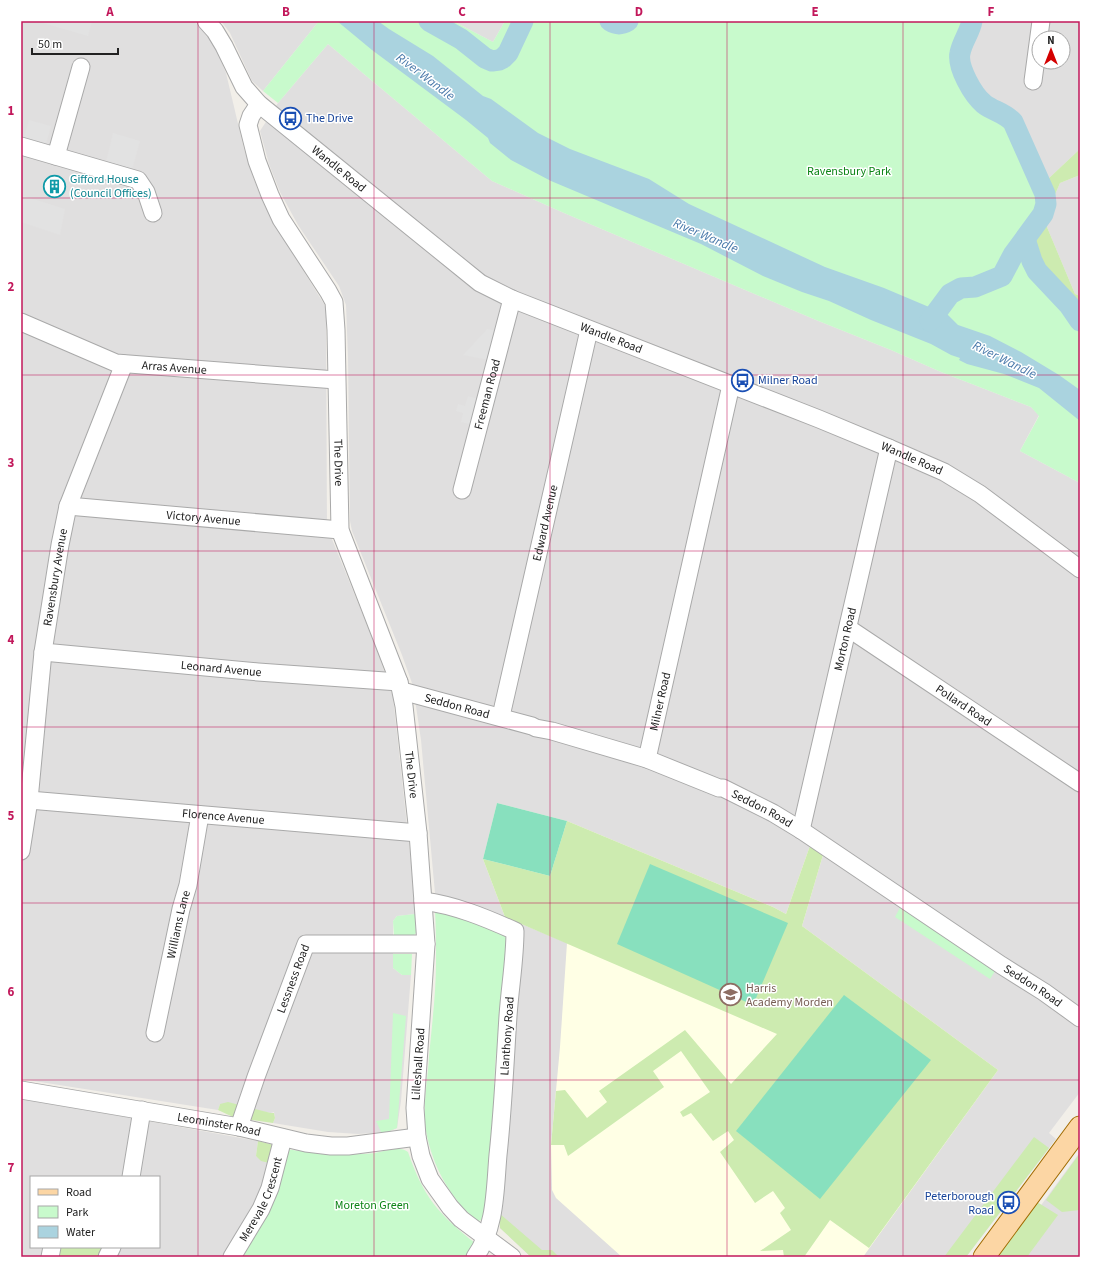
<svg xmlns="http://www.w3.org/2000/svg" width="1101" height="1278" font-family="'Source Sans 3',sans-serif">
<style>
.residential{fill:#e0dfdf;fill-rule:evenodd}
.education{fill:#ffffe5}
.grass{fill:#cdebb0}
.park{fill:#c8facc}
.pitch{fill:#88e0be}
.parking{fill:#e2e2e2}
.water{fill:#aad3df}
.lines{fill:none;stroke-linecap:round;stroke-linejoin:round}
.river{stroke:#aad3df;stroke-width:21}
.minor-casing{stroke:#a9a9a9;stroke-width:19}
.major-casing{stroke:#a06b00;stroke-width:23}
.minor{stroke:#fff;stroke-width:17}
.major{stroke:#fcd6a4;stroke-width:21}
.grid{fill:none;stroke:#c2185b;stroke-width:1;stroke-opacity:0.55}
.labels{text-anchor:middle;stroke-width:3;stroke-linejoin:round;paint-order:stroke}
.transit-label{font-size:12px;fill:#164399;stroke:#fff;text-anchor:start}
.street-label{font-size:12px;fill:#222;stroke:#fff}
.park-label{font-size:12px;fill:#0c8416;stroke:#fff}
.culture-label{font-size:12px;fill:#0d838f;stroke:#fff;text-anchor:start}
.education-label{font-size:12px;fill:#785e54;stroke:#fff;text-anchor:start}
.water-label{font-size:13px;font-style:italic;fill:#4a7aab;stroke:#fff}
.neatline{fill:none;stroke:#c2185b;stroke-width:1.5}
.grid-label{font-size:13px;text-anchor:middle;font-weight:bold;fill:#c2185b}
</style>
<rect width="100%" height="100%" fill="#f2efe9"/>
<g class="residential">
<polygon points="21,21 193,21 197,24 206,34 217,51 226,73 244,149 253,177 262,200 272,220 324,304 326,310 327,527 376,647 393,697 411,862 415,914 397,916 393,921 393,968 402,975 411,975 401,1101 397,1128 387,1132 358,1134 328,1132 273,1123 275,1118 274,1112 271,1113 220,1104 218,1110 21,1079"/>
<polygon points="221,21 319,21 263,91 252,81 230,33"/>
<polygon points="453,21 505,21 493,42"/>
<path d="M 975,21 L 1080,21 L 1080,149 L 1047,180 L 1049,194 L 1010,114 L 1004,111 L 1000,103 L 981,98 L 967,75 L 963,62 L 963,52 L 973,32 ZM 1039,38 L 1063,38 L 1063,62 L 1039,62 Z"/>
<polygon points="328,44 492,181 564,213 816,320 891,350 941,372 1031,407 1039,415 1020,451 1080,483 1080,1092 1049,1133 1056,1139 1049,1148 966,1257 531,1257 500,1228 520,951 518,922 435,893 421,740 413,686 402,655 352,531 350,521 348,358 346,305 339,286 298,225 280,192 269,164 260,131 278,103"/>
<polygon points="1080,175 1080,296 1075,294 1044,220 1060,183"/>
<path d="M 21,1098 L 258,1141 L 256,1156 L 269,1163 L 264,1183 L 248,1218 L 223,1257 L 21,1257 ZM 31,1177 L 159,1177 L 159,1247 L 31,1247 Z"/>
<polygon points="1080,1152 1080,1257 1004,1257 1039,1208"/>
</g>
<polygon class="education" points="497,803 567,821 773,907 786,914 812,840 825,848 802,926 998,1070 863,1257 622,1257 556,1198 552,1190 551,1145 560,1047 567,943 505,917 483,859"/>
<g class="grass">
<path d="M 1080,149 L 1080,175 L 1060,183 L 1044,220 L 1075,294 L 1080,296 L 1080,310 L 1041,269 C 1035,259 1031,249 1030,238 L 1045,214 L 1049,204 L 1047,180 Z"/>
<polygon points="567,821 773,907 786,914 812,840 825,848 802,926 998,1070 869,1248 830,1220 804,1257 784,1257 783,1250 760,1251 791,1230 780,1213 785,1208 773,1191 755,1203 720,1152 734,1140 728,1131 713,1141 691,1113 683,1117 680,1112 710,1092 681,1051 653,1071 664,1087 568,1156 564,1145 551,1145 556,1091 565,1090 587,1118 607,1102 599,1091 685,1030 731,1084 777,1034 505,917 483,859 550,876"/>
<polygon points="228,1102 271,1113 274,1113 275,1118 273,1123 233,1117 218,1110 220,1104"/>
<polygon points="1034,1137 1049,1148 966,1257 944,1257"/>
<polygon points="258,1141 274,1145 269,1163 261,1161 256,1156"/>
<polygon points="1080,1153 1080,1210 1062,1212 1046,1200"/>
<polygon points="1037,1202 1058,1215 1027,1257 997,1257"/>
<polygon points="499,1213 542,1250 552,1250 559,1257 531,1257 500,1228"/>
<polygon points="58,1247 103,1247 99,1257 56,1257"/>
</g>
<g class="park">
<path d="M 319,21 L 453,21 L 493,42 L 505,21 L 975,21 C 969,53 954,51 974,85 C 977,91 980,99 986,103 C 997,109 1007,110 1015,120 L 1049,194 C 1048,212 1039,223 1030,238 C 1031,249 1035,259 1041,269 L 1080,310 L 1080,483 L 1020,451 L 1039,416 L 1031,407 L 941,372 L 891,350 L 816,320 L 564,213 L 492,181 L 328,44 L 278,103 L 263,91 Z"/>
<polygon points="904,900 999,965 990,979 895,917"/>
<path d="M 441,909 L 503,934 L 507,939 L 502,1048 L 496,1053 L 494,1084 L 499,1091 L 484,1219 L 478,1221 C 451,1201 432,1165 426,1131 C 422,1108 428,1079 429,1056 C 432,1024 436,993 436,962 C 436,945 436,927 435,910 Z"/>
<polygon points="415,914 416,933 414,935 394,936 393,921 397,916"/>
<polygon points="393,954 412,954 411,975 402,975 393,968"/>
<polygon points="393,1013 406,1016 397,1128 387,1132 381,1132 376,1121 389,1119"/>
<path d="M 286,1149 C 316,1154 344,1156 375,1153 C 386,1151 399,1145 408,1152 C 423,1196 438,1214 475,1243 L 474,1247 L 466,1257 L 236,1257 Z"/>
</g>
<g class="pitch">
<polygon points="497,803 567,821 550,876 483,859"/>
<polygon points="650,864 788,923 753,1005 617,944"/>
<polygon points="844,995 931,1060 820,1199 736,1131"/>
</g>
<g class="parking">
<polygon points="44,21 92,21 88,36 43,23"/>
<polygon points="29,120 51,126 46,144 24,138"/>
<polygon points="113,133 140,141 132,170 106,162"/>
<polygon points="21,195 65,209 60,235 21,222"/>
<polygon points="487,329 501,332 494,361 463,355"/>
<polygon points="468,396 483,400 476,426 461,422 463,413 456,411 458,404 465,406"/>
</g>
<polygon class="water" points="337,21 378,21 389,29 433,56 483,96 491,99 538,133 570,149 649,179 689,204 825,267 884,288 929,307 943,310 958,325 990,336 1021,352 1059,375 1080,390 1080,421 1039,388 1004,374 967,364 959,360 960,358 951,355 931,344 871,320 829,301 802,292 763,276 701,244 551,181 511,160 490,143 488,138 466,120 372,50"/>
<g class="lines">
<g class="river">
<polyline points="429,21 461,39 485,58 492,61 499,60 503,58 508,53 523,21"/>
<path d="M 610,21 C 617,25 621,25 628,21"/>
<polyline points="1025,239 1032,261 1037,271 1069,305 1080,321"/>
<path d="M 930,321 L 950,294 L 961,288 L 975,287 L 1002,276 L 1013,255 L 1043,214 L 1046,204 L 1045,194 L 1013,122 C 1005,113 993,111 984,104 C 973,95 957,67 960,53 C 962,42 970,32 972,21"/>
</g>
<defs>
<g id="minor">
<path id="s1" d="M 206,21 L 215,31 L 224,46 L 244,87 L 259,104 L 480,283 L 512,299 L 819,419 L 889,448 L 944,472 L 980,494 L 1080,569"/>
<polyline points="1033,81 1041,21"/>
<path id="s2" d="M 259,104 L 251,116 L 248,125 L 257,161 L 270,195 L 281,219 L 328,291 L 334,302 L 336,330 L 340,530 L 399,682 L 404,706 L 418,833 L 426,944 L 415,1108 L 417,1137 L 421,1156 L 430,1179 L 450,1207 L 461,1219 L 512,1257"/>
<polyline points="21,146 138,180 146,192 153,213"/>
<polyline points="56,156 81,67"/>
<path id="s3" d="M 21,322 L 116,363 L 336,380"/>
<path id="s4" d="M 462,490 L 512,299"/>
<path id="s5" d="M 68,506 L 340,530"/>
<path id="s6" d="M 848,628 L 1080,783"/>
<path id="s7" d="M 43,652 L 258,672 L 399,682"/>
<path id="s8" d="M 402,691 L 532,726 L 536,728 L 552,731 L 647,759 L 719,788 L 723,788 L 773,813 L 801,830 L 1001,965 L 1044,992 L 1080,1018"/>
<path id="s9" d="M 501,716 L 589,330"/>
<path id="s10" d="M 647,759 L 731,385"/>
<path id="s11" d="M 29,800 L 418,833"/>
<path id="s12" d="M 801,830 L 889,448"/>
<path id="s13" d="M 21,851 L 29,800 L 43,652 L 60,545 L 68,506 L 124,364"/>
<path d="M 423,901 C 455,905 486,918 515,931 C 515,959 510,987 508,1016 C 505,1062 503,1109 498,1155 C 495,1189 496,1228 475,1257"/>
<path id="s14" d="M 155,1033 L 181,909 L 188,885 L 200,815"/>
<path id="s15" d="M 21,1090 L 239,1127 L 306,1143 L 331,1146 L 348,1146 L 417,1137"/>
<path id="s16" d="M 239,1127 L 256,1077 L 306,944 L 426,944"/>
<polyline points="131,1177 142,1110"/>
<polyline points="50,1257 52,1247"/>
<polyline points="107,1257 112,1247"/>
<path id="s17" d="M 232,1257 L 261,1209 L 270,1188 L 283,1138"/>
</g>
<polyline id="major" points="984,1257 1080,1127"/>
</defs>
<use href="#minor" class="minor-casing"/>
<use href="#major" class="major-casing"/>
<use href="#minor" class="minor"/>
<use href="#major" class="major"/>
</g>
<path class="grid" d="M 198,21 L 198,1257M 374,21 L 374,1257M 550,21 L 550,1257M 727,21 L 727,1257M 903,21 L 903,1257M 21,198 L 1080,198M 21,375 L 1080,375M 21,551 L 1080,551M 21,727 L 1080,727M 21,903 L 1080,903M 21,1080 L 1080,1080"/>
<defs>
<symbol id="bus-ring" viewBox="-11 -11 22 22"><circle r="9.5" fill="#fff" stroke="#1a4fb4" stroke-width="1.5"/><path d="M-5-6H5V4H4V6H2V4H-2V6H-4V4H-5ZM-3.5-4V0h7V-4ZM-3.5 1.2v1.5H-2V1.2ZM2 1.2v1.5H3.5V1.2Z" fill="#1a4fb4"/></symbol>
<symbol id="building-ring" viewBox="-11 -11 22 22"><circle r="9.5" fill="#fff" stroke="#0f9aa8" stroke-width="1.5"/><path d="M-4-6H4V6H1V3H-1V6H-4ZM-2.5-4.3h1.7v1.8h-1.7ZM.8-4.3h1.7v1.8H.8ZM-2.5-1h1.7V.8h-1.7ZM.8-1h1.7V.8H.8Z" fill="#0f9aa8"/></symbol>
<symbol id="school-ring" viewBox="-11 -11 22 22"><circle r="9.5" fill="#fff" stroke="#8d6e63" stroke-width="1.5"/><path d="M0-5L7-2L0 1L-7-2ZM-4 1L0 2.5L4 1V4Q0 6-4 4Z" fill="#8d6e63"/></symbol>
</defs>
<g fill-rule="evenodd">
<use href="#bus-ring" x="278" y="106" width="25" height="25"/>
<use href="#building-ring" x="42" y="174" width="25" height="25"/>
<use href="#bus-ring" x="730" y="368" width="25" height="25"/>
<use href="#school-ring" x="718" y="982" width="25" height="25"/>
<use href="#bus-ring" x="996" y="1190" width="25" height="25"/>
</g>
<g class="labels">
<g class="transit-label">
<text x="306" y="122">The Drive</text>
<text x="758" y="384">Milner Road</text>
<text x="994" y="1200" text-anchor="end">Peterborough<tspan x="994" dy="14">Road</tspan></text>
</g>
<g class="street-label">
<text dy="4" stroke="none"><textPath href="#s1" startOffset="202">Wandle Road</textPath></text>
<text dy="4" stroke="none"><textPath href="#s1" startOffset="526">Wandle Road</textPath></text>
<text dy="4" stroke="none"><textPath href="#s3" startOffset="162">Arras Avenue</textPath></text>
<text dy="4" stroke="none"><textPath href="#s4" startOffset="99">Freeman Road</textPath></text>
<text dy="4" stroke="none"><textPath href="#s1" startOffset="850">Wandle Road</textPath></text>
<text dy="4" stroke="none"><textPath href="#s2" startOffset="383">The Drive</textPath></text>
<text dy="4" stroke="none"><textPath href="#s5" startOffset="136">Victory Avenue</textPath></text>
<text dy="4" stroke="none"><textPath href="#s9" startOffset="198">Edward Avenue</textPath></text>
<text dy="4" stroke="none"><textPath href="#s13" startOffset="276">Ravensbury Avenue</textPath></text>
<text dy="4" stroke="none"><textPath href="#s12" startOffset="196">Morton Road</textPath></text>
<text dy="4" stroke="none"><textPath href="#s7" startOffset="179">Leonard Avenue</textPath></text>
<text dy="4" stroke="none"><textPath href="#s10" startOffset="59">Milner Road</textPath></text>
<text dy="4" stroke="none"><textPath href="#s8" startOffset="57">Seddon Road</textPath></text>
<text dy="4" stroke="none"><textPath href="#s6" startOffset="139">Pollard Road</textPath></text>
<text dy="4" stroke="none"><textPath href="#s2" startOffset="707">The Drive</textPath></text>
<text dy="4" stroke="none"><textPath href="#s8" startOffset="380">Seddon Road</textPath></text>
<text dy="4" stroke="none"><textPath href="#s11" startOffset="195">Florence Avenue</textPath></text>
<text dy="4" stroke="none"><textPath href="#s14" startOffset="111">Williams Lane</textPath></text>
<text dy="4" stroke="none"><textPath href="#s16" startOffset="158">Lessness Road</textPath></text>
<text dy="4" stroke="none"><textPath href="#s8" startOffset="704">Seddon Road</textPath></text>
<text transform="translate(507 1036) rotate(-86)" y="4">Llanthony Road</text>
<text transform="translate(418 1064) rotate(-86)" y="4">Lilleshall Road</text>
<text dy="4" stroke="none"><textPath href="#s15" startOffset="201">Leominster Road</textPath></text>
<text dy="4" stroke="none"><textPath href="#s17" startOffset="65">Merevale Crescent</textPath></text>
</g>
<g class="park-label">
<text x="849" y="175">Ravensbury Park</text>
<text x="372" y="1209">Moreton Green</text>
</g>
<g class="culture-label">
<text x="70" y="183">Gifford House<tspan x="70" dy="14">(Council Offices)</tspan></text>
</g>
<g class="education-label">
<text x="746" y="992">Harris<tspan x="746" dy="14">Academy Morden</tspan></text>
</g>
<g class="water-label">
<text transform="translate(426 76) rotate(37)" y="5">River Wandle</text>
<text transform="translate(706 235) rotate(23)" y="5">River Wandle</text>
<text transform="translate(1005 359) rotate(26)" y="5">River Wandle</text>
</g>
</g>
<rect width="1101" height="1278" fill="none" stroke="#ffffff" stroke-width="44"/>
<rect x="30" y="1176" width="130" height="72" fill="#ffffff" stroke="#a7a7a7"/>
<rect x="38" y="1189" width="20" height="6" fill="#fcd6a4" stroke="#a7a7a7"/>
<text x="66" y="1196" font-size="12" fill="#222222">Road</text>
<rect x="38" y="1206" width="20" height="12" fill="#c8facc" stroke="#a7a7a7"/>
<text x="66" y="1216" font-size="12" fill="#222222">Park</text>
<rect x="38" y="1226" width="20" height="12" fill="#aad3df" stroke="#a7a7a7"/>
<text x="66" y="1236" font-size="12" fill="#222222">Water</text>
<g transform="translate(1051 50)"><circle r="19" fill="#ffffff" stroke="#a7a7a7"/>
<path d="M0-3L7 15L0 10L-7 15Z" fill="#d40000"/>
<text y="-6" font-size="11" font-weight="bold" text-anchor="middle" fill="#222222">N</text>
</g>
<path d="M32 48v6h86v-6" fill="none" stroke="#222222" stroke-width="2"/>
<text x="38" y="48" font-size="12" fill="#222222" stroke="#ffffff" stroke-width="3" paint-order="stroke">50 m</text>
<rect x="22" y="22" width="1057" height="1234" class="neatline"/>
<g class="grid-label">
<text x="110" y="16">A</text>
<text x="286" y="16">B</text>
<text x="462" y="16">C</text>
<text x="639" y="16">D</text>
<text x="815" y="16">E</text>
<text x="991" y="16">F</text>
<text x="11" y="115">1</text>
<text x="11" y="291">2</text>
<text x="11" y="467">3</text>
<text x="11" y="644">4</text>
<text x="11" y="820">5</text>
<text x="11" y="996">6</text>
<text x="11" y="1172">7</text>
</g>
</svg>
